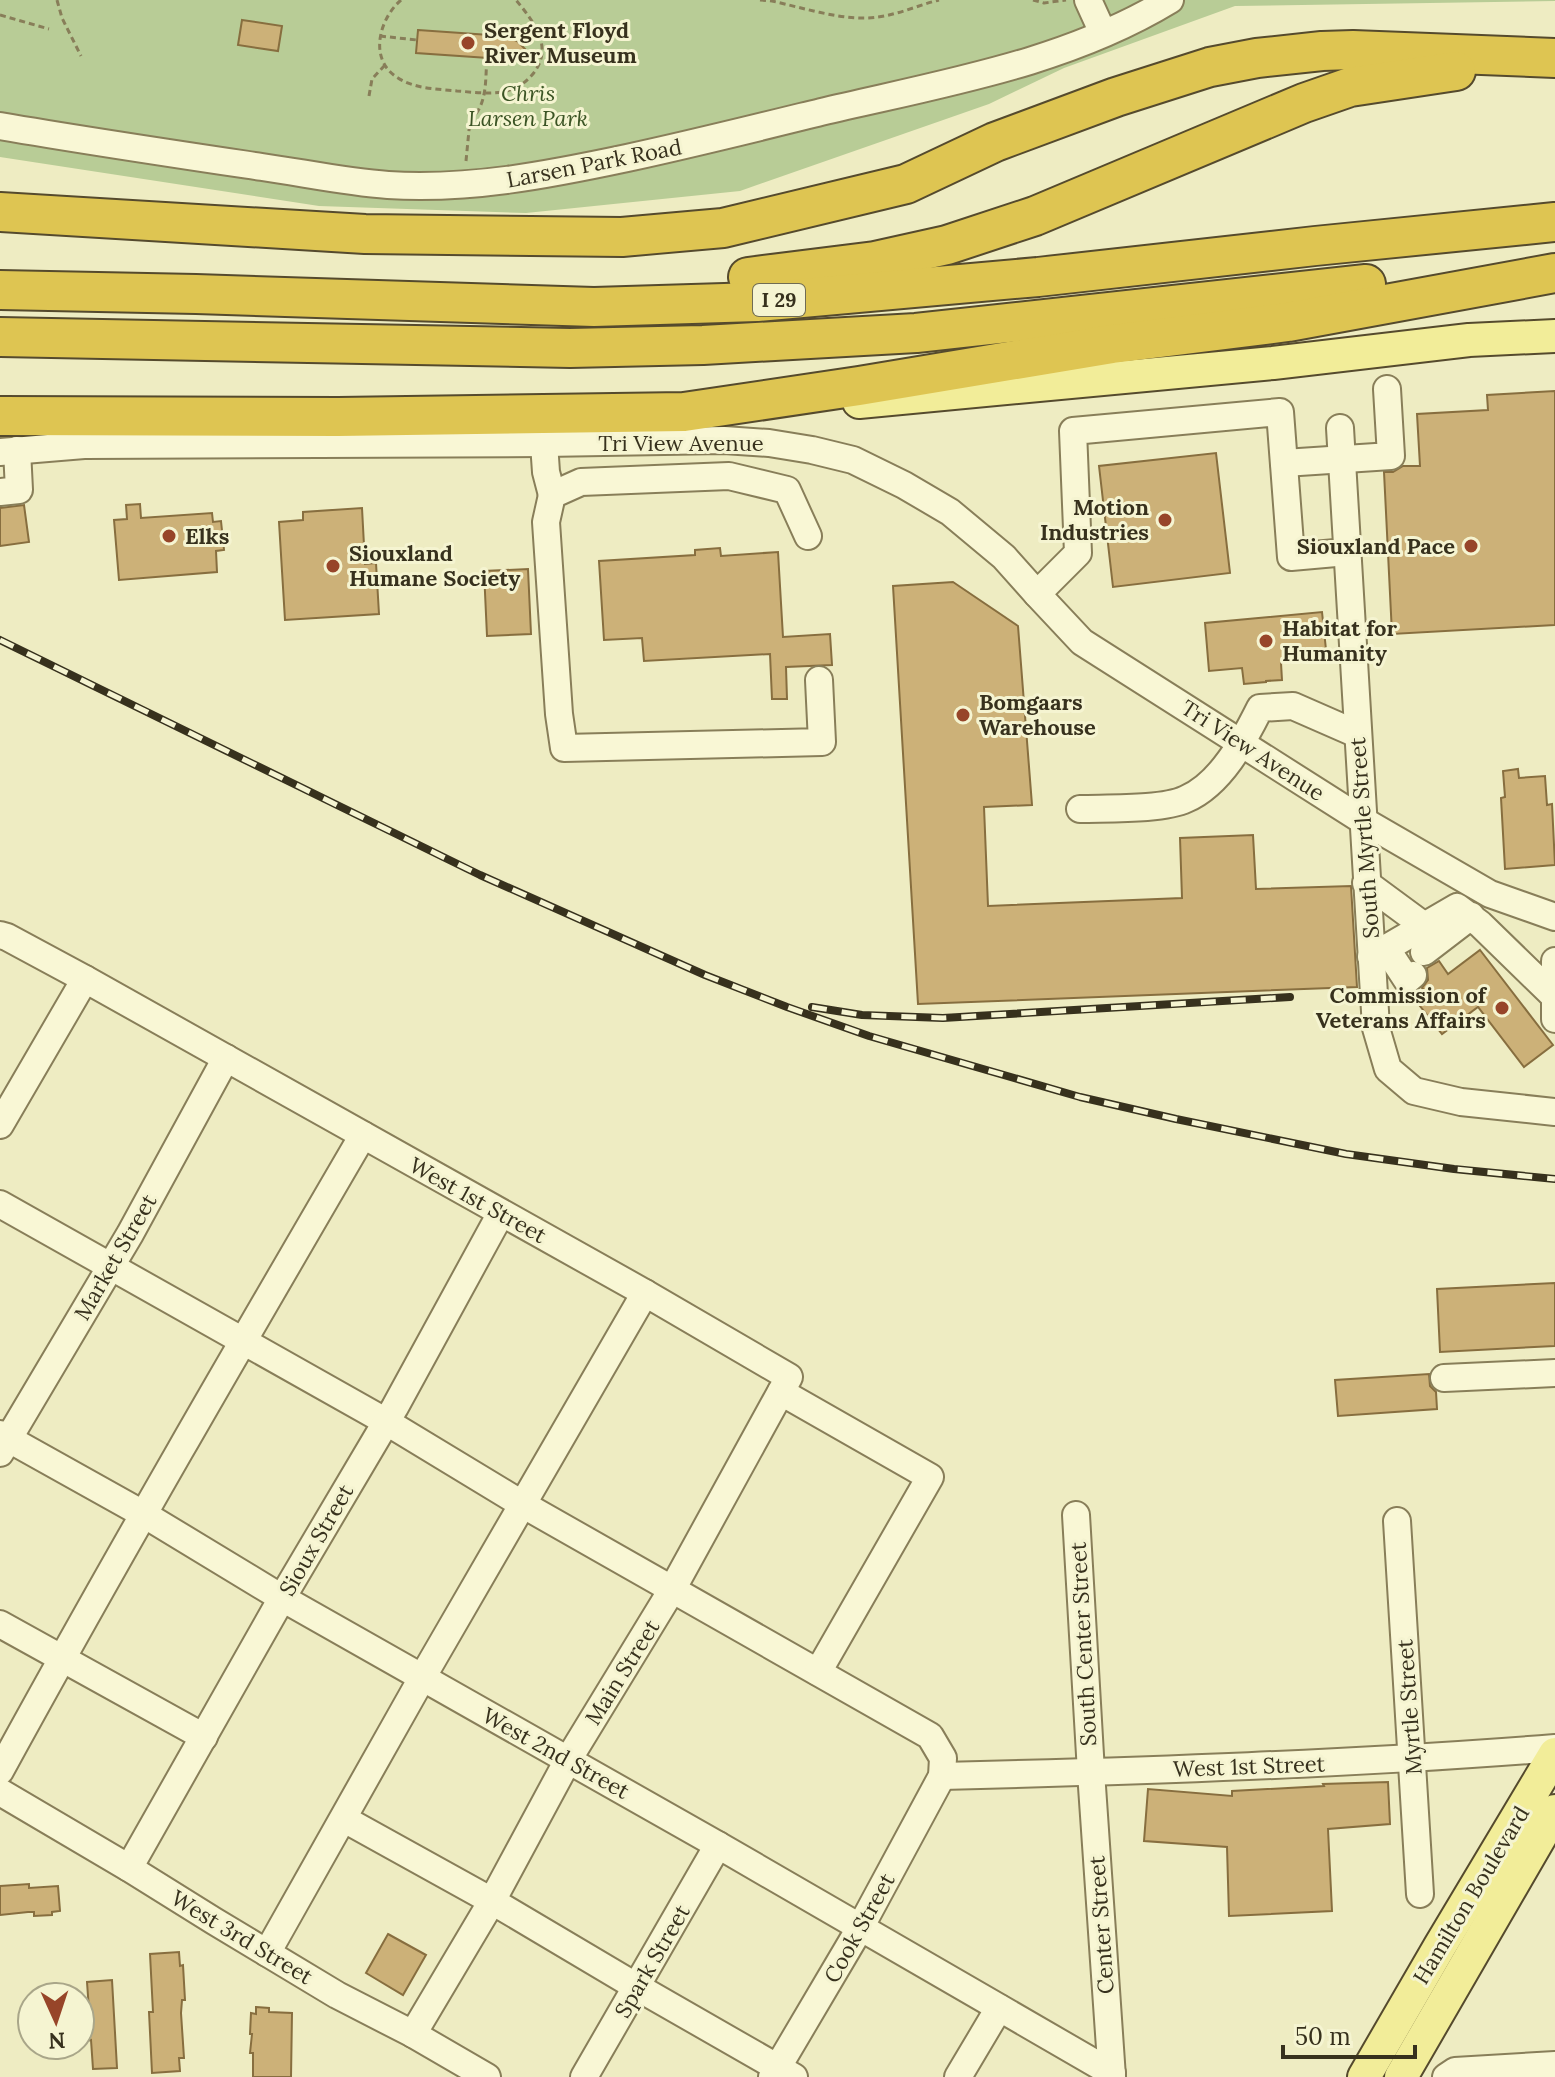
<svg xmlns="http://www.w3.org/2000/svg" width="1555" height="2077" font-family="Lora,serif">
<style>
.green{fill:#b8cc96}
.building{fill:#ccb178;stroke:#876e3f;stroke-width:2}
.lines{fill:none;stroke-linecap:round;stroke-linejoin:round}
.minor-casing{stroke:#887e59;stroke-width:30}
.major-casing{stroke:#554a2d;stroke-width:36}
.highway-casing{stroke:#554a2d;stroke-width:42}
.path{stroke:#887e59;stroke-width:3;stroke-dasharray:6 4;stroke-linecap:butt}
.minor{stroke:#f9f7d5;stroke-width:26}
.major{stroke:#f2ed99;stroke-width:32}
.highway{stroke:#dec552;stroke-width:38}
.rail-casing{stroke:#37311d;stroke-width:8}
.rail{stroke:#f5f4d1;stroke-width:5;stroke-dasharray:15;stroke-linecap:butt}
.poi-dot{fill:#974529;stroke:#f5f4d1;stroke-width:3}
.labels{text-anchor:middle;stroke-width:6;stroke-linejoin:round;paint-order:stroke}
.shield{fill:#f5f4d1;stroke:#706c53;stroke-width:2}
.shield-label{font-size:20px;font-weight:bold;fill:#37311d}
.poi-label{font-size:22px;font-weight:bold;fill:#37311d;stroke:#f5f4d1;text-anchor:start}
.park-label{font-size:22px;font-style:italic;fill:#3b5424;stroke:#f5f4d1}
.street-label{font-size:22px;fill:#37311d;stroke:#f5f4d1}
</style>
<rect width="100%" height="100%" fill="#eeecc2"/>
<polygon class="green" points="0,0 1555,0 1555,1 1235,6 1064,68 989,104 740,191 526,213 319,206 0,157"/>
<g class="building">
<polygon points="242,20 282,26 278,51 238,45"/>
<polygon points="418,30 504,36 517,41 525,49 517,55 503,59 416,53"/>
<polygon points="1555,391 1555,625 1392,634 1384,472 1393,472 1403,466 1420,466 1417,414 1488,410 1487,395"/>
<polygon points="1216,453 1230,573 1113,587 1099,466"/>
<polygon points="140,504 141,518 212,513 213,522 221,521 224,550 216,551 217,572 119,580 114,520 127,519 126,505"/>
<polygon points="24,505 29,542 0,546 0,508"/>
<polygon points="362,508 365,564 376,563 379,614 285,620 279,522 303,520 303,512"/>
<polygon points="720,548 721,556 778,552 783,637 830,634 832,665 786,667 787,699 772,699 770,654 644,661 642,638 604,640 599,561 695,555 695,550"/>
<polygon points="528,569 531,634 487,636 484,571"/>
<polygon points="953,582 1018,626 1032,805 984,807 988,906 1182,898 1180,838 1253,835 1256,889 1351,886 1357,987 918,1004 893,586"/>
<polygon points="1322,612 1327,659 1281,663 1282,680 1266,681 1266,682 1244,684 1242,668 1209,671 1205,623"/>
<polygon points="1518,769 1519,778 1545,776 1547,805 1552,804 1555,865 1505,869 1501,798 1505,797 1503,771"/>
<polygon points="1480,950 1553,1045 1524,1067 1478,1007 1442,1034 1416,1001 1427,993 1422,988 1428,980 1427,968 1439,961 1448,974"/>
<polygon points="1555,1283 1555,1346 1440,1352 1437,1289"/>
<polygon points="1429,1374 1430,1386 1436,1392 1437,1409 1338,1416 1335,1380"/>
<polygon points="1388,1782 1390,1824 1328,1829 1332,1911 1229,1916 1227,1847 1144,1841 1148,1789 1232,1796 1232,1791 1324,1786 1323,1784"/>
<polygon points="29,1884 29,1888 58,1886 60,1911 52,1912 52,1915 34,1916 34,1912 28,1912 0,1915 0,1886"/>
<polygon points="388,1934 426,1955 403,1995 366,1973"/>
<polygon points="179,1952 180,1966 183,1965 185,2000 182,2000 181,2013 184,2058 179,2058 180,2071 152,2073 149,2012 153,2012 150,1954"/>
<polygon points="112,1980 117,2068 93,2069 91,2040 86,2041 84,2010 89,2010 87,1982"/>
<polygon points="256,2007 269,2008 269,2012 292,2013 291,2077 253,2077 253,2053 250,2053 252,2034 250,2034 251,2013 256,2014"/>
</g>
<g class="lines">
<defs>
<g id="minor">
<polyline points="1088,0 1103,33"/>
<path d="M 0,126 C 87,141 175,154 262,167 C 304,173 346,182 388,185 C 470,190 547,175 627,158 C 692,144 756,128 821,112 C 939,84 1065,64 1170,0"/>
<polyline points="1340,428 1376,1028 1388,1069 1414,1091 1461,1102 1555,1112"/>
<polyline points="544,443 546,472 552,495"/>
<polyline points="0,452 84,445 544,443 724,440 769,443 812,450 853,460 904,485 950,512 1004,557 1037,594 1082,642 1362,820 1490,894 1555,917"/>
<polyline points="1284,463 1391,456 1387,389"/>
<polyline points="0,492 19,490 17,450"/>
<polyline points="808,536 787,490 729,476 581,482 552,495 546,522 559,714 564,748 822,742 819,680"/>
<polyline points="1037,594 1078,553 1073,431 1280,412 1291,557 1347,552"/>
<path d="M 1080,809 C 1108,808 1163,810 1186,799 C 1221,784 1244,740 1260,708 L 1293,706 L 1357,734"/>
<polyline points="1366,883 1423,925"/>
<polyline points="0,935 7,937 85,979 645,1293 789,1377 673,1588 568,1760 492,1901 413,2034"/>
<polyline points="1386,948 1407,980 1413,975"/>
<polyline points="1424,952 1471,916"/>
<polyline points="1371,957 1457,907 1480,924 1555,997"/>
<polyline points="1555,961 1555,1019"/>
<polyline points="0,1125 85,979"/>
<polyline points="0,1204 385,1421 522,1504 930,1736 943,1758 942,1776 860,1928 772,2077"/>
<polyline points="1444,1378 1555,1373"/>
<polyline points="781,1392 930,1477 818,1672"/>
<polyline points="0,1434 145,1515 282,1598 718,1845 1112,2073"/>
<polyline points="0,1453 130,1234 226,1058"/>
<polyline points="1076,1515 1091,1772 1112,2077"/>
<polyline points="1397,1521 1420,1894"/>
<polyline points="0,1624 204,1737"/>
<path d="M 0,1771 C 117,1557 240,1346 363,1135"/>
<path d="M 942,1776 C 1146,1771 1351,1764 1555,1748"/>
<polyline points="0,1792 129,1868 214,1921 337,1995 413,2034 487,2077"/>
<polyline points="344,1819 492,1901 637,1987 794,2077"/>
<polyline points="129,1868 282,1598 395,1407 501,1213"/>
<polyline points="267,1953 422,1678 645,1293"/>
<polyline points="584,2077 718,1845"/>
<polyline points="958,2077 999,2008"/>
<polyline points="1446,2077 1455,2071 1555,2065"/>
</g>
<g id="major">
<polyline points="859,402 1273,363 1469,340 1555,336"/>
<polyline points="1364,2077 1440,1946 1555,1754"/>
<polyline points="1401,2077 1555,1811"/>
</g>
<g id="highway">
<polyline points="0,212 365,234 622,237 723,228 906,184 995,142 1116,97 1210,67 1257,58 1322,51 1353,50 1555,58"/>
<polyline points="748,277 875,261 947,245 1035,216 1304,103 1350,87 1456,71"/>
<polyline points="0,290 196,294 594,307 757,302 1038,277 1315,246 1555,222"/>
<polyline points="0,337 570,348 703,345 916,333 1366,284"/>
<polyline points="0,416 338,417 684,412 859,386 1112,344 1288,322 1555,273"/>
</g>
</defs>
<use href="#minor" class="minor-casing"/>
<use href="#major" class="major-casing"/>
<use href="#highway" class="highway-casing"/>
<g class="path">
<polyline points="57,0 62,18 81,56"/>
<path d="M 401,0 C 379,19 368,60 398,78 C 415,89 438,89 457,91 C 473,92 491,95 506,91 C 516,89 525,83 532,75 C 555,48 534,22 516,0"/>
<path d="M 760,0 L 772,1 C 804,8 846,22 878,17 C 900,14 919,5 939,0"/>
<polyline points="1033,0 1044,3 1066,0"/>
<polyline points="0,15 49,29"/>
<polyline points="380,36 417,40"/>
<polyline points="369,96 372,79 385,65"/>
<path d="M 466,161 L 470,120 C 488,105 485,80 487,58"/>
</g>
<use href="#minor" class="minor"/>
<use href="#major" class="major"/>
<use href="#highway" class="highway"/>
<defs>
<g id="rail">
<polyline points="0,640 480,875 705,975 787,1007 869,1036 1080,1097 1176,1119 1346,1154 1454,1169 1555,1179"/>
<polyline points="812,1007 862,1015 943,1018 1290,997"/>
</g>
</defs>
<use href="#rail" class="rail-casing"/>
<use href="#rail" class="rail"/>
</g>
<g class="poi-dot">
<circle cx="468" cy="43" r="8"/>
<circle cx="1165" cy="520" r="8"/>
<circle cx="169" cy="536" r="8"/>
<circle cx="1471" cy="546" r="8"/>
<circle cx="333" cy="566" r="8"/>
<circle cx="1266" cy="641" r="8"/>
<circle cx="963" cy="715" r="8"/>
<circle cx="1502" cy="1008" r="8"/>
</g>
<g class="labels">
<rect class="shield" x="753" y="284" width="52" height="32" rx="6"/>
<g class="shield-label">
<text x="779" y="307">I 29</text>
</g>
<g class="poi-label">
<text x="484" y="38">Sergent Floyd<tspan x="484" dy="25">River Museum</tspan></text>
<text x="1149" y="515" text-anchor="end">Motion<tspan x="1149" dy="25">Industries</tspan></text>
<text x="185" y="544">Elks</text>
<text x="1455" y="554" text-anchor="end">Siouxland Pace</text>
<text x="349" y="561">Siouxland<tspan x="349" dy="25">Humane Society</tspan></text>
<text x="1282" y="636">Habitat for<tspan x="1282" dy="25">Humanity</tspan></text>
<text x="979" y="710">Bomgaars<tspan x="979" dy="25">Warehouse</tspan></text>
<text x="1486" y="1003" text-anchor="end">Commission of<tspan x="1486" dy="25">Veterans Affairs</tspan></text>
</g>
<g class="park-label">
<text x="528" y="101">Chris<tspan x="528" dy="25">Larsen Park</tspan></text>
</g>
<g class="street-label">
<text transform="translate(594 163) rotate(-11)" y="8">Larsen Park Road</text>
<text x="681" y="451">Tri View Avenue</text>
<text transform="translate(1253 750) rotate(33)" y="8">Tri View Avenue</text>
<text transform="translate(1364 838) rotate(-94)" y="8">South Myrtle Street</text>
<text transform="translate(478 1200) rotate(29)" y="8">West 1st Street</text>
<text transform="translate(115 1257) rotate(-60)" y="8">Market Street</text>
<text transform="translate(316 1540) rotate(-60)" y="8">Sioux Street</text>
<text transform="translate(1083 1644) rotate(-93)" y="8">South Center Street</text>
<text transform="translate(622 1672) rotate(-58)" y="8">Main Street</text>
<text transform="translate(1409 1707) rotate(-94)" y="8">Myrtle Street</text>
<text transform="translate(556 1753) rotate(29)" y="8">West 2nd Street</text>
<text transform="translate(1249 1766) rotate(-2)" y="8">West 1st Street</text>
<text transform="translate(1471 1895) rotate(-59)" y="8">Hamilton Boulevard</text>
<text transform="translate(1101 1925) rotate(-94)" y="8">Center Street</text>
<text transform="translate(859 1928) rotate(-61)" y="8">Cook Street</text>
<text transform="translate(242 1937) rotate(31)" y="8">West 3rd Street</text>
<text transform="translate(652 1961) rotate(-60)" y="8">Spark Street</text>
</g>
</g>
<g transform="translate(56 2021) rotate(177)"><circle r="38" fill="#f5f4d1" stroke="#a9a689" stroke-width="2"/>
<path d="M0-6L14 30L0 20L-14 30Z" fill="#974529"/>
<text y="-12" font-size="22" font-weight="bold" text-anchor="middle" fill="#37311d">N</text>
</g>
<path d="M1283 2045v12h132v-12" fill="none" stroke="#37311d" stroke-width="4"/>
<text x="1295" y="2045" font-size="24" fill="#37311d" stroke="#f5f4d1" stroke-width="6" paint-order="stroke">50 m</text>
</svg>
